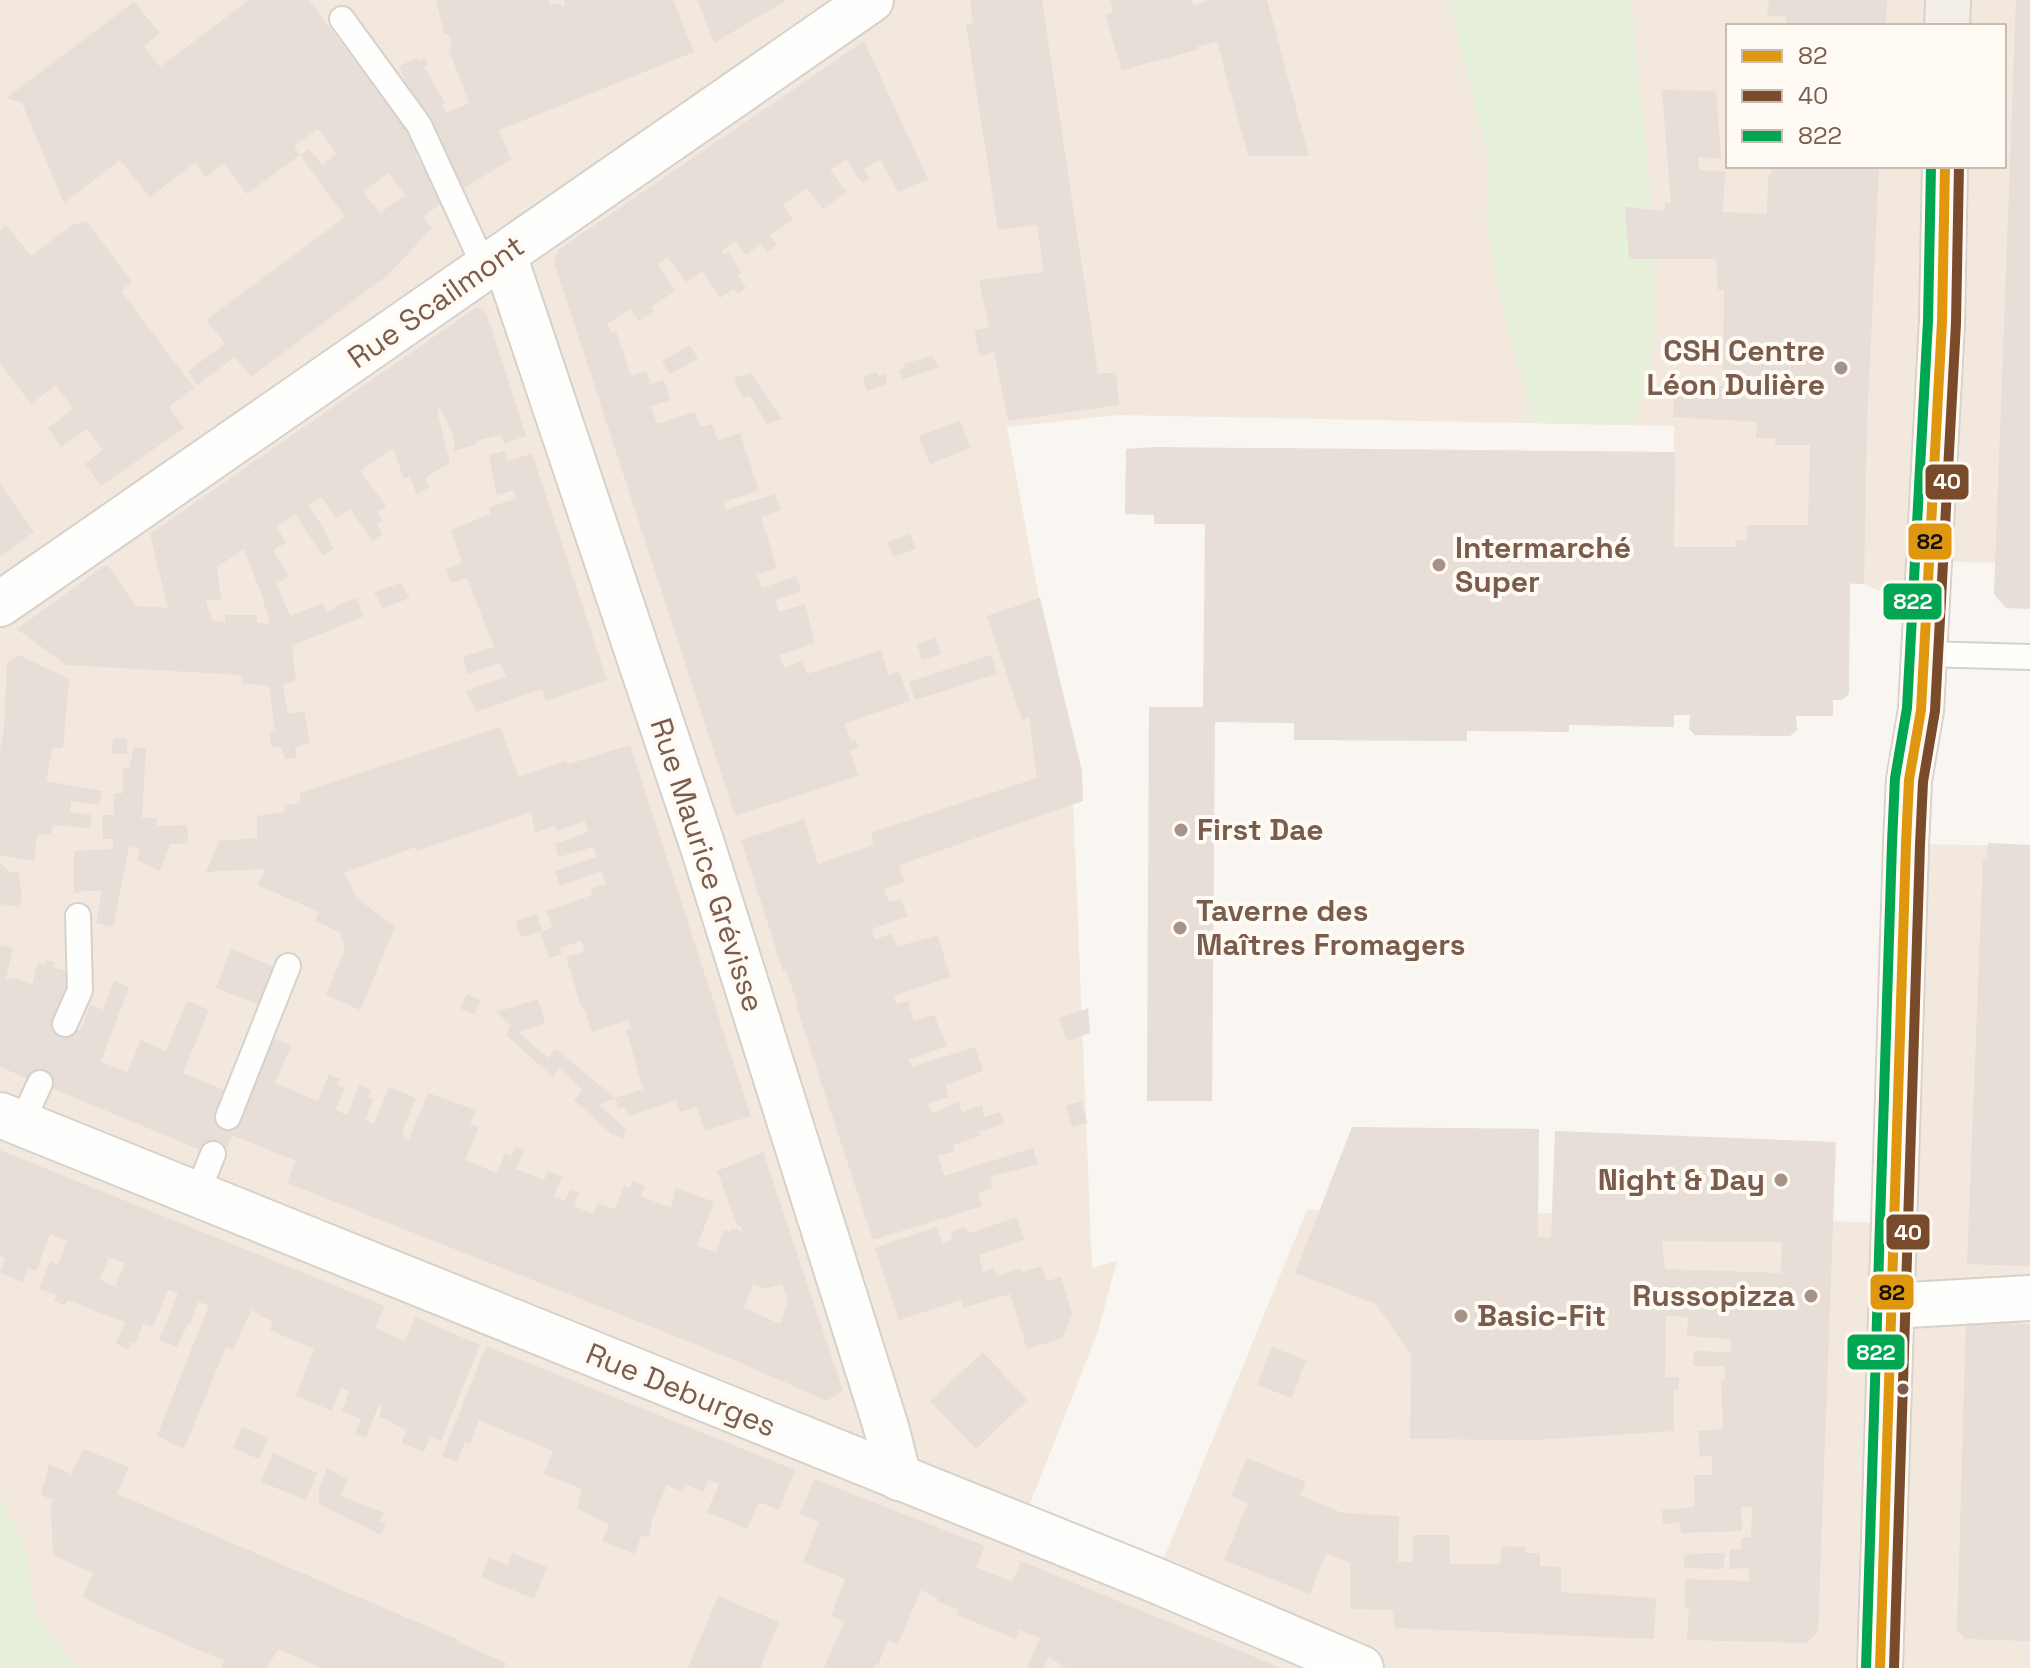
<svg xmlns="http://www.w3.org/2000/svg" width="2030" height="1668" font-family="'Space Grotesk',sans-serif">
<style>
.residential{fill:#f2e8de;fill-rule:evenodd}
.green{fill:#e7f0db}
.building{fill:#e6ded7;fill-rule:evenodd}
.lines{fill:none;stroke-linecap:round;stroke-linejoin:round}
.service-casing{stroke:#d7d1cb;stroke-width:28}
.minor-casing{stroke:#d7d1cb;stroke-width:48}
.primary-casing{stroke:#dad1cc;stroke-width:48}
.service{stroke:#fefefd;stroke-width:24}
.minor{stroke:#fefefd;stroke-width:44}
.primary{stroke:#f3eee8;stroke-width:44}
.bus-1-casing{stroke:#fffaf3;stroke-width:16}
.bus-2-casing{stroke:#fffaf3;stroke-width:16}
.bus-3-casing{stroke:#fffaf3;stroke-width:16}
.bus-1{stroke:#de970f;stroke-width:10}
.bus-2{stroke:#7a4b2a;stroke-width:10}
.bus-3{stroke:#00a651;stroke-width:10}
.poi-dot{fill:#a69286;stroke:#fffaf3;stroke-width:3}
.bus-dot{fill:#7a5c4d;stroke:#fffaf3;stroke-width:3}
.labels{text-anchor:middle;stroke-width:8;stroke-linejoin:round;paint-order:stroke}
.street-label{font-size:30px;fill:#7a5c4d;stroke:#fffaf3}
.poi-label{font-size:30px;font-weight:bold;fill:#7a5c4d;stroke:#fffaf3;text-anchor:start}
.line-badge{stroke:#fffaf3;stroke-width:3}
.badge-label{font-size:22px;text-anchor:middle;font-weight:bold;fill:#fff}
.pale-badge-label{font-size:22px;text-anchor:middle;font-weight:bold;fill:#111}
</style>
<rect width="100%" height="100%" fill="#f9f5f0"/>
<path class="residential" d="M 0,0 L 2030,0 L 2030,564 L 1928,561 L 1925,612 L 1864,584 L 1673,584 L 1674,426 L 1118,415 L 1007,427 L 1072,775 L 1092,1268 L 1117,1261 L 1098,1331 L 1021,1527 L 1155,1580 L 1307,1210 L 1548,1213 L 1894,1223 L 1906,844 L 2030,846 L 2030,1668 L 72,1668 L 33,1612 L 0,1497 ZM 1728,26 L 2004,26 L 2004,166 L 1728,166 Z"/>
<g class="green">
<polygon points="1448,0 1631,0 1656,248 1656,328 1649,378 1633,425 1534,423 1499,294 1486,215 1489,160"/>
<polygon points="0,1494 26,1551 35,1613 74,1668 0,1668"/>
</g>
<g class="building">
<path d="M 249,0 L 309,0 L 421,150 L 415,155 L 435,180 L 430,184 L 444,201 L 423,217 L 432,228 L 389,274 L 251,377 L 235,357 L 197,385 L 188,371 L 225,344 L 206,320 L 345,217 L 300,155 L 309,149 L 322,165 L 337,154 L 318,129 L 294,146 L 300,155 L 247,194 L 224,163 L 206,177 L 195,163 L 150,197 L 120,160 L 64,203 L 22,103 L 6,98 L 134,2 L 160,33 L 144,46 L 160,67 ZM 388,173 L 406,195 L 380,213 L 363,192 Z"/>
<polygon points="436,0 549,0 550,5 560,3 562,6 565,6 564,0 673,0 694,52 499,130 511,159 458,192 410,94 399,66 417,58 418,61 425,58 428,65 424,66 426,70 445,103 442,105 446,113 469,103 449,50 452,48 449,34 444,34"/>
<polygon points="697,0 787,0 714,43"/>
<polygon points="970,0 1042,0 1098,373 1116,373 1119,405 1008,421 994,352 980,356 974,330 989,327 979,280 1044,272 1037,225 998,230 966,24 973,23"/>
<polygon points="1110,0 1192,0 1194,6 1206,2 1206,0 1267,0 1309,156 1248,156 1217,42 1197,47 1197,50 1122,70 1105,15 1113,12"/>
<polygon points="1769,0 1887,0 1886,26 1786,26 1786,16 1767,16"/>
<polygon points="2016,0 2030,0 2030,609 2006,608 1994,594"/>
<polygon points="864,41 928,179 898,192 880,159 864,169 870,178 862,183 846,159 830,170 847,192 823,209 807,188 783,205 793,219 770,235 777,245 767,252 761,244 746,255 736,241 722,251 724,255 728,252 742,273 738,275 746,288 738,294 734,289 720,298 702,271 686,282 668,257 658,264 675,291 651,307 654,311 639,321 630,309 607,324 611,332 616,331 631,376 646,371 651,384 664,380 670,400 651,406 657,424 695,412 700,427 712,424 718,440 740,433 759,490 724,502 725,510 775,494 781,510 761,517 777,568 757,575 762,588 796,576 801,591 775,600 779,612 805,604 815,643 780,655 784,668 802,661 807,674 881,650 888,675 899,671 910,701 845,723 850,740 856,739 858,748 850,751 858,776 735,816 554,262 558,250"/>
<polygon points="1662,90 1716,91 1721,159 1698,157 1699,170 1725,172 1723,212 1767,214 1768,175 1771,175 1771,166 1879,166 1867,424 1864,584 1850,583 1849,694 1842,700 1833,700 1833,716 1796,716 1797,730 1790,736 1695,735 1689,729 1690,715 1674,715 1674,727 1569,725 1569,732 1467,731 1467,741 1294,740 1294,723 1215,722 1212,1101 1147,1101 1149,707 1203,707 1205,524 1154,524 1154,515 1125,514 1126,449 1155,447 1675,452 1674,547 1736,547 1735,540 1747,540 1747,525 1808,525 1810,445 1775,445 1775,438 1756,438 1757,422 1673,417 1674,402 1667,385 1723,386 1724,290 1718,290 1716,259 1629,259 1625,207 1665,211 1665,203 1671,203"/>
<polygon points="86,221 132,282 121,291 194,388 169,407 184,428 101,486 85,464 103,450 87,429 61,447 48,428 73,409 56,385 31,404 0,363 0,230 6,225 31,256 72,225"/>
<path d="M 477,307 L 487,314 L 526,436 L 504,444 L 501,435 L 476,441 L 477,444 L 454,451 L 454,436 L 440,408 L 437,410 L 450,463 L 425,478 L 429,487 L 417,495 L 410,476 L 404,479 L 393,448 L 360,471 L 386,506 L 377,512 L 383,520 L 377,524 L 383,534 L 372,541 L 350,509 L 336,518 L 321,497 L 308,506 L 323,527 L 333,549 L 323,556 L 295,514 L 277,527 L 286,543 L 273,550 L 289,576 L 276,584 L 290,616 L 323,603 L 326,611 L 335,610 L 334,607 L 356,598 L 364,616 L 292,646 L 296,680 L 283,685 L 288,714 L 304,711 L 310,743 L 295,748 L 296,758 L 285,759 L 281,748 L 271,746 L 270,731 L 275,730 L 269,686 L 241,683 L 242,675 L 66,665 L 17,629 L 107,564 L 136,606 L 168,608 L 150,534 ZM 244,549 L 261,593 L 270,624 L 257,623 L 257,615 L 225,615 L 225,622 L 213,621 L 208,609 L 206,600 L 221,600 L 217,567 Z"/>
<polygon points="690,345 698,359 670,374 662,361"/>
<polygon points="932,356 939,368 903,379 898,370 905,368 904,364"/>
<polygon points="877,372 879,376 885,374 887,384 867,391 863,377"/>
<polygon points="751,373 763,391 782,419 767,424 750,396 742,398 734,378"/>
<polygon points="960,421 970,448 930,464 919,436"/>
<polygon points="505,451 507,461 532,454 607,680 546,701 542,689 476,712 466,691 506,677 500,663 468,674 463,657 494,647 467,578 451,583 446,569 462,563 451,530 490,514 489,507 516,499 514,490 497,495 489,455"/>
<polygon points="0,484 34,532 0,557"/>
<polygon points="910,534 916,549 893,557 888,542"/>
<polygon points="400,583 410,598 383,608 374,592"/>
<polygon points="1040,598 1082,771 1083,801 899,865 904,882 884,889 889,902 901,898 907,917 872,929 875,939 892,934 897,947 938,935 950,977 894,996 896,1004 908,1001 914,1021 934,1015 947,1046 909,1059 912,1067 975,1047 983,1071 945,1085 948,1097 928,1103 932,1113 959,1102 962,1112 982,1105 984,1117 1000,1112 1004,1123 979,1132 980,1136 953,1145 955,1151 938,1156 944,1176 1033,1148 1038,1164 990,1177 993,1188 977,1193 982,1206 873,1240 796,1006 798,1006 786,969 783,971 741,840 804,819 818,864 874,845 871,833 1037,778 1029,717 1022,720 987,616"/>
<polygon points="936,638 941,654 922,660 917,644"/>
<polygon points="19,655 69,679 63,748 52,748 46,781 102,791 99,805 71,801 70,812 92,815 90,828 53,825 51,834 37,835 34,861 0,855 0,750 4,730 7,663"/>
<polygon points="991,655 997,674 915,700 909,682"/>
<polygon points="500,727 519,777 566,761 568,764 630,745 751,1116 705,1131 697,1107 680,1112 676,1100 629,1116 624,1107 618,1109 615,1098 643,1089 626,1030 631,1028 628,1020 592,1032 584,1008 582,1009 566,957 585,951 581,941 560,948 562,954 549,958 540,932 553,927 546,911 592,895 591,889 606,884 601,871 560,886 555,871 596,857 593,847 559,857 555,844 588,832 585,821 557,831 555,826 535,833 531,812 417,851 415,847 344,873 356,895 354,896 395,927 360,1010 326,995 345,949 340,932 315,921 319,912 258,885 265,869 206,872 219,841 257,838 257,816 285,812 284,805 300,803 300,793"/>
<polygon points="113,738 127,739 127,754 112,754"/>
<polygon points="134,747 146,748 142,818 157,818 157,826 187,825 188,843 170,844 160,871 137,860 140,848 129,847 113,927 96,923 102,891 81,891 81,893 74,893 74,851 113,849 113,839 103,839 102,815 114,815 114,794 123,793 123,768 129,768"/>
<polygon points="1988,843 2030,845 2030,1266 1967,1264 1983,859 1987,859"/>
<polygon points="0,863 10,872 18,872 22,895 19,907 0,904"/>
<polygon points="537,914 542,931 521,937 516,921"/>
<path d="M 0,945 L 13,948 L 6,979 L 17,978 L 32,985 L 38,962 L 45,965 L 46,960 L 55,962 L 54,968 L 73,972 L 57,1020 L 80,1031 L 91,1004 L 103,1010 L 114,981 L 129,987 L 101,1061 L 127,1073 L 141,1040 L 166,1051 L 187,1001 L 209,1010 L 183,1073 L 229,1092 L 269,1036 L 291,1046 L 275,1083 L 318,1101 L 329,1074 L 340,1079 L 337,1085 L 345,1089 L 335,1110 L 347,1115 L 359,1085 L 371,1090 L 368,1097 L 373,1100 L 366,1120 L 374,1124 L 389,1087 L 416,1098 L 401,1134 L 409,1139 L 428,1093 L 476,1110 L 470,1124 L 479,1127 L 465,1160 L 497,1173 L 505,1153 L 511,1156 L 516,1146 L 524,1150 L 516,1169 L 544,1180 L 548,1171 L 562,1176 L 554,1197 L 565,1201 L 570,1190 L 579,1193 L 574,1206 L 594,1214 L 597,1203 L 615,1209 L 624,1186 L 630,1188 L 632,1181 L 645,1186 L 641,1196 L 671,1208 L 676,1188 L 714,1202 L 697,1246 L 716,1252 L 724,1230 L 730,1232 L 732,1228 L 742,1231 L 742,1228 L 737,1225 L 717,1171 L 763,1152 L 843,1390 L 827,1401 L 725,1356 L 287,1183 L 296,1161 L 232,1135 L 223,1159 L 0,1067 ZM 753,1284 L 765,1289 L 782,1284 L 788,1302 L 780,1324 L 744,1308 Z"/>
<polygon points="231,949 271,965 274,978 262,1006 216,988"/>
<polygon points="467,994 481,1001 474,1015 460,1008"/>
<polygon points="538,999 545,1023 518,1032 548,1058 556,1049 615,1098 599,1105 626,1129 623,1139 615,1134 614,1136 574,1100 583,1090 559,1068 553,1077 506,1035 511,1025 496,1012"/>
<polygon points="1088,1008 1090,1033 1067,1041 1059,1018"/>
<polygon points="1082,1101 1087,1123 1072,1127 1066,1106"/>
<path d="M 1352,1127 L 1539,1129 L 1538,1237 L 1551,1237 L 1555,1131 L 1836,1142 L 1818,1632 L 1806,1643 L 1687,1640 L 1689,1609 L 1685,1609 L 1685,1579 L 1749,1581 L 1749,1568 L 1730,1569 L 1730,1549 L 1741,1549 L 1741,1538 L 1751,1537 L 1752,1507 L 1741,1506 L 1742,1531 L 1681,1533 L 1680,1522 L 1663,1524 L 1662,1510 L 1695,1507 L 1694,1475 L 1712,1475 L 1712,1456 L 1700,1457 L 1698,1431 L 1723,1429 L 1721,1380 L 1725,1379 L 1725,1366 L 1693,1366 L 1694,1351 L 1731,1352 L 1731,1339 L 1687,1336 L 1688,1317 L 1666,1316 L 1665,1377 L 1679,1377 L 1679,1390 L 1674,1390 L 1674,1431 L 1536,1440 L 1410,1439 L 1411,1355 L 1376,1304 L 1295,1273 ZM 1662,1241 L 1782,1242 L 1781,1273 L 1665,1269 Z"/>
<path d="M 0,1150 L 385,1306 L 375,1328 L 405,1341 L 415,1317 L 480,1345 L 441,1441 L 430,1437 L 424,1452 L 401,1443 L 407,1430 L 380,1417 L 382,1405 L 379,1404 L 366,1438 L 355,1434 L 361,1419 L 342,1411 L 349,1392 L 341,1387 L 332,1411 L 296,1396 L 314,1349 L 270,1330 L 273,1322 L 251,1310 L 233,1350 L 226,1347 L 184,1449 L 157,1436 L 209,1305 L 198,1302 L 190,1324 L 188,1323 L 177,1347 L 175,1346 L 159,1340 L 178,1294 L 168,1289 L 153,1327 L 143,1324 L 135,1344 L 131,1342 L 128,1350 L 116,1343 L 125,1322 L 67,1300 L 65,1306 L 54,1301 L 57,1295 L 39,1289 L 50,1261 L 58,1265 L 67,1241 L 50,1234 L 36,1271 L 28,1268 L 23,1282 L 0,1273 L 5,1258 L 0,1256 ZM 109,1257 L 125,1263 L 115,1287 L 100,1279 Z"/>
<polygon points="1017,1217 1024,1240 979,1255 983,1272 994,1268 997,1276 1021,1268 1022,1272 1042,1266 1047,1281 1061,1277 1072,1314 1063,1338 1027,1349 1010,1294 963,1308 961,1300 899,1320 875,1248 937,1227 942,1243 951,1240 952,1231 964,1227 970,1233"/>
<polygon points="1966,1322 2030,1324 2030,1641 1965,1639 1957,1630"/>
<polygon points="486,1346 795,1470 779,1510 759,1502 747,1529 707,1512 719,1484 709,1480 703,1492 685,1484 682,1491 667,1485 653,1517 649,1537 641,1536 635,1554 602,1541 609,1524 577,1509 582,1489 544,1474 553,1451 479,1420 470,1444 465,1442 457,1462 442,1456"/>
<polygon points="1272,1347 1306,1360 1292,1398 1257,1385"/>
<polygon points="983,1352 1027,1400 976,1449 930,1401"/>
<polygon points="242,1427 268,1438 259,1459 233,1448"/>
<polygon points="83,1449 129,1467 117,1494 459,1640 458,1642 506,1663 504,1668 321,1668 278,1649 267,1668 221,1668 224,1661 108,1610 83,1597 93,1573 53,1555 51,1510 53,1500 41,1495 49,1464 71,1474"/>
<polygon points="273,1453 317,1473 306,1500 261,1482"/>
<polygon points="1247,1458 1306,1482 1300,1495 1342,1513 1399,1516 1398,1562 1413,1562 1413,1535 1450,1535 1450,1564 1500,1564 1502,1546 1525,1547 1526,1553 1540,1553 1540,1566 1561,1567 1561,1592 1656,1598 1654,1639 1395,1628 1393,1610 1350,1609 1350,1563 1326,1553 1310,1594 1224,1560 1248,1503 1231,1496"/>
<polygon points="327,1468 347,1479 341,1496 384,1513 379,1521 386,1524 381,1535 319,1504 319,1490"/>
<polygon points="814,1479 985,1546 976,1567 1012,1582 1021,1561 1281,1668 1065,1668 1048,1656 1044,1668 1027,1668 1040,1638 1019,1630 1016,1639 957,1615 959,1610 936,1601 938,1598 921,1590 898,1644 888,1640 878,1665 875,1664 874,1668 824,1668 844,1622 831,1616 845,1579 803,1562 819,1522 800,1514"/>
<polygon points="512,1553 547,1567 534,1599 481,1577 489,1558 508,1565"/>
<polygon points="1704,1553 1725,1553 1723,1569 1684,1568 1684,1555"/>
<polygon points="718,1596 779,1622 760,1668 688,1668"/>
</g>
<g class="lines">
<defs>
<g id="service">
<polyline points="342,19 419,125 485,268"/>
<polyline points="1923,654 2030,657"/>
<polyline points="65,1024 80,990 78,916"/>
<polyline points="228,1117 288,966"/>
<polyline points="21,1124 40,1083"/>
<polyline points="197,1194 213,1154"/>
</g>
<g id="minor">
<polyline points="504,255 702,844 886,1427 899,1478"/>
<polyline points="0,604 871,0"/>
<polyline points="0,1115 1155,1580 1361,1668"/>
<polyline points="1892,1306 2030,1298"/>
</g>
<g id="primary">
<polyline points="1947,26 1948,0"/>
<polyline points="1880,1668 1906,844 1909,780 1921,710 1942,322 1945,166"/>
</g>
</defs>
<use href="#service" class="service-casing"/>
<use href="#minor" class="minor-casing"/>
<use href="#primary" class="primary-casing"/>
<use href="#service" class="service"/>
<use href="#minor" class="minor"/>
<use href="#primary" class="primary"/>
<defs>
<polyline id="bus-1" points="1880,1668 1906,844 1909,780 1921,710 1942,322 1945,166"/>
<polyline id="bus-2" points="1894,1668 1920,845 1923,782 1935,711 1956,323 1959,166"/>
<polyline id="bus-3" points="1866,1668 1892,843 1895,778 1907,708 1928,321 1931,166"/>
</defs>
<use href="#bus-1" class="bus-1-casing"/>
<use href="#bus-2" class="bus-2-casing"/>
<use href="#bus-3" class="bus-3-casing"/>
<use href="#bus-1" class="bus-1"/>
<use href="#bus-2" class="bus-2"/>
<use href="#bus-3" class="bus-3"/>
</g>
<g class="poi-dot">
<circle cx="1841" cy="368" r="8"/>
<circle cx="1439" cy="565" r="8"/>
<circle cx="1181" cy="830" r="8"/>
<circle cx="1180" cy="928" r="8"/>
<circle cx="1781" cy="1180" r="8"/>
<circle cx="1811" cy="1296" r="8"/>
<circle cx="1461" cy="1316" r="8"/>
</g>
<circle class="bus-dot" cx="1903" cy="1389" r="7"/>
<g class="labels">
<g class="street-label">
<text transform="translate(436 302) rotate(-35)" y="10">Rue Scailmont</text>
<text transform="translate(707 865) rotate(72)" y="10">Rue Maurice Grévisse</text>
<text transform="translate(681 1390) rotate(22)" y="10">Rue Deburges</text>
</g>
<g class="poi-label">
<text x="1825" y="361" text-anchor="end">CSH Centre<tspan x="1825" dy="34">Léon Dulière</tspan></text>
<text x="1455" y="558">Intermarché<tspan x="1455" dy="34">Super</tspan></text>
<text x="1197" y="840">First Dae</text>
<text x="1196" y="921">Taverne des<tspan x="1196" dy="34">Maîtres Fromagers</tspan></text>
<text x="1765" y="1190" text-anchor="end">Night &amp; Day</text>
<text x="1795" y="1306" text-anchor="end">Russopizza</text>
<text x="1477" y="1326">Basic-Fit</text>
</g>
</g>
<g class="line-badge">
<rect x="1924" y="463" width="46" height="38" rx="8" fill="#7a4b2a"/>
<rect x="1907" y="522" width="46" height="39" rx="8" fill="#de970f"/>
<rect x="1882" y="582" width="61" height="39" rx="8" fill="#00a651"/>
<rect x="1885" y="1213" width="46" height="38" rx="8" fill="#7a4b2a"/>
<rect x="1869" y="1273" width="46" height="38" rx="8" fill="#de970f"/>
<rect x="1846" y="1333" width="60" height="38" rx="8" fill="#00a651"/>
</g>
<g class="badge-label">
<text x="1947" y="489">40</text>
<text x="1913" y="609">822</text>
<text x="1908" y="1240">40</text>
<text x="1876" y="1360">822</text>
</g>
<g class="pale-badge-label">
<text x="1930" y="549">82</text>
<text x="1892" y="1300">82</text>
</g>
<rect x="1726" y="24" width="280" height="144" fill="#fffaf3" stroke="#cabbb1" stroke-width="2"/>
<rect x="1742" y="50" width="40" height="12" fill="#de970f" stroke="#cabbb1" stroke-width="2"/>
<text x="1798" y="64" font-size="24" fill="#7a5c4d">82</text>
<rect x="1742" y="90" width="40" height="12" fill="#7a4b2a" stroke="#cabbb1" stroke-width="2"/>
<text x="1798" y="104" font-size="24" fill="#7a5c4d">40</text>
<rect x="1742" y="130" width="40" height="12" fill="#00a651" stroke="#cabbb1" stroke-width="2"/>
<text x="1798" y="144" font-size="24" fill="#7a5c4d">822</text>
</svg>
